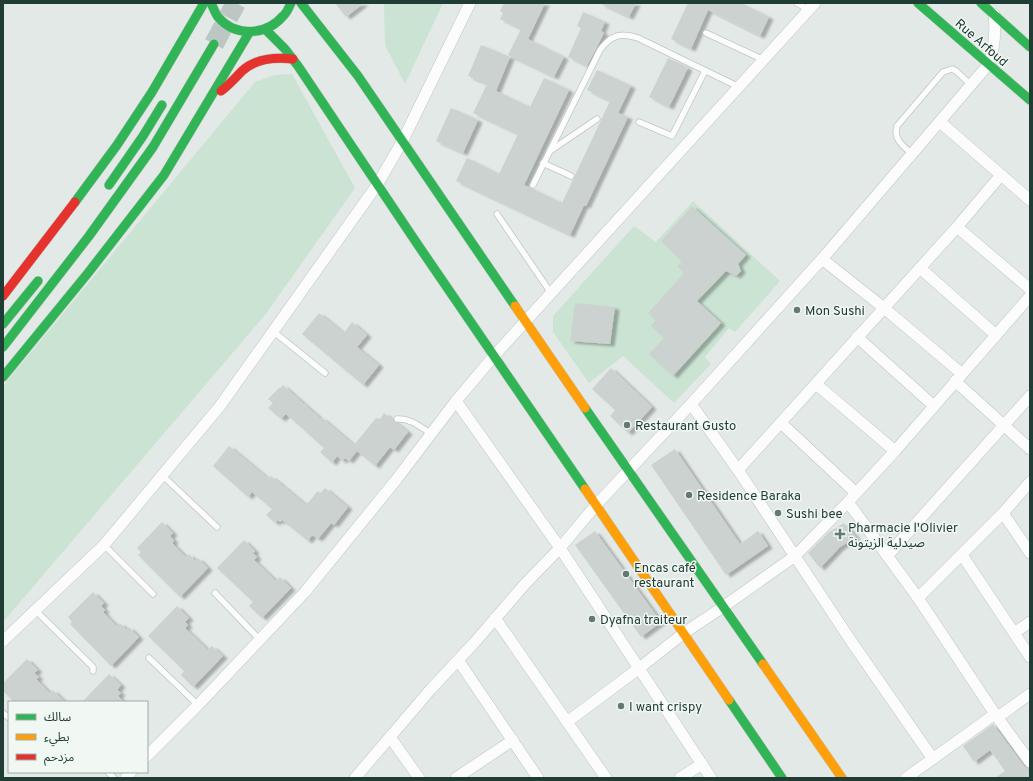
<svg xmlns="http://www.w3.org/2000/svg" width="1033" height="781" font-family="Overpass,'Noto Sans Arabic',sans-serif">
<style>
.green{fill:#cbe3d2}
.building{fill:#ccd2cf;filter:url(#shadow)}
.lines{fill:none;stroke-linecap:round;stroke-linejoin:round}
.highway-tunnel{stroke:#bcc7c3;stroke-width:20;stroke-dasharray:20 10;stroke-linecap:butt}
.lane-casing{stroke:#c0c6c3;stroke-width:7}
.street-casing{stroke:#c0c6c3;stroke-width:12}
.fast-casing{stroke:#bec7c3;stroke-width:10}
.slow-casing{stroke:#bec7c3;stroke-width:10}
.jam-casing{stroke:#bec7c3;stroke-width:10}
.lane{stroke:#fbfcfb;stroke-width:5.5}
.street{stroke:#fbfcfb;stroke-width:11}
.fast{stroke:#30b455;stroke-width:9}
.slow{stroke:#ff9f0a;stroke-width:9}
.jam{stroke:#e5322d;stroke-width:9}
.poi-dot{fill:#647973;stroke:#f1f8f4;stroke-width:1.5}
.labels{text-anchor:middle;stroke-width:3;stroke-linejoin:round;paint-order:stroke}
.street-label{font-size:13px;fill:#203d35;stroke:#f1f8f4}
.poi-label{font-size:13px;fill:#203d35;stroke:#f1f8f4;text-anchor:start}
</style>
<defs>
<filter id="shadow"><feDropShadow dx="4.5" dy="2.5" stdDeviation="1" flood-color="#0004"/></filter>
</defs>
<rect width="100%" height="100%" fill="#e3e9e6"/>
<g class="green">
<polygon points="384,3 443,3 405,84 385,45"/>
<polygon points="292,74 355,188 265,315 3,622 3,386 255,82 275,75"/>
<polygon points="693,201 780,281 735,332 729,328 705,357 711,364 674,403 623,356 589,383 553,332 553,316 634,226 656,242"/>
</g>
<g class="building">
<polygon points="335,3 364,3 346,17"/>
<polygon points="504,3 545,3 528,39 564,57 554,77 508,55 521,29 500,19 503,13 500,11"/>
<polygon points="599,3 636,3 629,17"/>
<polygon points="688,3 740,3 769,17 760,36 708,10 691,49 671,39"/>
<polygon points="583,12 605,22 601,31 604,33 587,66 568,57 581,28 577,26"/>
<polygon points="481,45 510,57 496,91 530,107 544,78 569,90 524,185 562,203 610,101 587,90 597,70 631,86 618,113 628,117 586,206 584,205 570,235 456,181 467,158 499,174 518,134 473,113 487,84 468,76"/>
<polygon points="668,58 688,68 669,107 649,97"/>
<polygon points="451,108 478,120 463,153 436,141"/>
<polygon points="692,206 746,255 738,264 741,271 736,276 726,271 697,301 721,323 673,376 649,354 664,338 651,326 656,320 648,313 684,273 677,266 682,261 661,241"/>
<polygon points="575,303 615,307 610,344 570,341"/>
<polygon points="319,313 344,333 352,322 367,335 357,347 379,365 363,385 302,334"/>
<polygon points="611,368 652,407 628,433 610,416 615,410 592,389"/>
<polygon points="283,385 321,419 322,418 354,445 376,418 380,419 384,413 408,432 394,450 390,447 375,466 357,451 349,461 345,458 342,461 337,456 332,463 320,452 324,448 286,414 281,419 268,408 273,403 268,399 280,387 281,388"/>
<polygon points="229,446 265,476 270,478 271,476 306,505 318,491 320,493 325,488 348,507 334,525 331,523 318,539 312,535 308,541 282,520 280,522 278,520 275,523 266,515 272,509 252,492 248,497 213,466"/>
<polygon points="675,449 740,544 758,531 768,546 726,575 651,465"/>
<polygon points="162,522 173,533 170,536 174,541 172,543 186,557 189,554 195,561 198,558 208,568 180,597 138,555 141,552 137,548"/>
<polygon points="844,523 856,537 840,547 820,568 808,553 829,532"/>
<polygon points="595,531 661,622 641,637 575,545"/>
<polygon points="244,540 255,551 253,553 257,557 254,560 276,581 280,577 291,588 262,618 249,606 253,602 217,568"/>
<polygon points="93,592 104,603 101,606 105,610 103,612 117,626 120,623 127,630 129,627 139,637 111,666 70,624 72,622 68,617"/>
<polygon points="177,606 189,618 185,622 188,625 185,628 208,650 212,646 223,656 193,687 181,675 184,671 148,636"/>
<polygon points="27,659 38,670 34,673 39,677 36,679 50,693 53,690 65,702 14,702 3,691 3,683"/>
<polygon points="109,674 121,685 117,690 121,693 118,696 124,702 82,702"/>
<polygon points="993,724 1024,766 1030,771 1030,778 995,778 1005,771 990,750 974,762 963,746"/>
</g>
<g class="lines">
<polyline class="highway-tunnel" points="214,44 236,3"/>
<defs>
<g id="lane">
<polyline points="797,3 809,10"/>
<polyline points="706,33 764,60"/>
<polyline points="639,122 672,136 705,71"/>
<polyline points="550,151 597,119"/>
<path d="M 912,154 C 903,146 893,139 897,126 L 943,72 L 952,69 L 956,71 L 971,85"/>
<polyline points="543,163 571,176"/>
<path d="M 533,185 L 600,50 C 611,35 621,32 638,38 L 739,87"/>
<polyline points="497,214 551,293"/>
<polyline points="274,332 325,373"/>
<path d="M 397,419 C 410,418 421,427 431,434"/>
<polyline points="163,476 217,527"/>
<polyline points="104,545 153,594"/>
<polyline points="215,593 260,640"/>
<polyline points="35,610 93,667 93,671"/>
<polyline points="149,658 198,705"/>
<polyline points="3,713 9,718"/>
<polyline points="108,772 114,778"/>
</g>
<g id="street">
<polyline points="940,122 1030,200"/>
<polyline points="957,227 1030,289"/>
<polyline points="822,259 884,308 961,373"/>
<polyline points="920,268 996,335"/>
<polyline points="857,337 934,406"/>
<polyline points="955,381 1030,449"/>
<polyline points="816,384 895,451"/>
<polyline points="456,401 560,548 711,778"/>
<polyline points="691,404 738,470 851,641 933,759"/>
<polyline points="781,423 856,493"/>
<polyline points="738,470 957,227 1001,175"/>
<polyline points="848,502 918,598 995,714 1030,762"/>
<polyline points="1003,513 1030,553"/>
<polyline points="962,555 1030,657"/>
<polyline points="887,556 1030,396"/>
<polyline points="918,598 1003,513 1030,482"/>
<polyline points="495,618 606,778"/>
<polyline points="1014,633 1030,622"/>
<polyline points="3,641 104,545 220,406 377,185 402,142 470,3"/>
<polyline points="458,660 538,778"/>
<polyline points="998,717 1030,694"/>
<polyline points="567,722 638,669 684,633 723,607 795,556 848,502 895,451 1030,296"/>
<polyline points="390,737 419,778"/>
<polyline points="147,756 198,705 305,592 396,480 456,401 493,357 815,3"/>
<polyline points="126,778 131,772"/>
<path d="M 355,778 L 431,689 L 475,642 L 525,584 L 560,548 L 596,505 L 691,404 L 822,259 L 988,65 C 995,48 996,32 994,14"/>
<polyline points="456,778 513,740"/>
<polyline points="680,778 702,764"/>
<polyline points="906,778 995,714"/>
</g>
<g id="fast">
<path d="M 211,3 C 213,7 215,13 218,17 C 235,37 266,36 283,16 C 287,13 289,7 291,3"/>
<polyline points="301,3 358,76 515,306"/>
<polyline points="918,3 1030,100"/>
<polyline points="981,3 1030,47"/>
<polyline points="266,30 285,49 298,66 418,245 585,489"/>
<polyline points="109,185 143,136 162,105"/>
<polyline points="75,202 117,145 152,92 204,3"/>
<polyline points="3,324 38,281"/>
<polyline points="3,347 89,236 153,147 214,44"/>
<polyline points="3,377 88,273 164,175 249,33"/>
<polyline points="585,408 763,664"/>
<polyline points="729,700 782,778"/>
</g>
<g id="slow">
<polyline points="515,306 585,408"/>
<polyline points="585,489 729,700"/>
<polyline points="763,664 842,778"/>
</g>
<g id="jam">
<path d="M 221,91 C 229,85 235,78 242,71 C 256,58 275,57 293,59"/>
<polyline points="3,296 75,202"/>
</g>
</defs>
<use href="#lane" class="lane-casing"/>
<use href="#street" class="street-casing"/>
<use href="#fast" class="fast-casing"/>
<use href="#slow" class="slow-casing"/>
<use href="#jam" class="jam-casing"/>
<use href="#lane" class="lane"/>
<use href="#street" class="street"/>
<use href="#fast" class="fast"/>
<use href="#slow" class="slow"/>
<use href="#jam" class="jam"/>
</g>
<g class="poi-dot">
<circle cx="797" cy="310" r="4"/>
<circle cx="627" cy="425" r="4"/>
<circle cx="689" cy="495" r="4"/>
<circle cx="778" cy="513" r="4"/>
<path d="M838 528h4v4h4v4h-4v4h-4v-4h-4v-4h4z"/>
<circle cx="626" cy="574" r="4"/>
<circle cx="592" cy="619" r="4"/>
<circle cx="621" cy="706" r="4"/>
</g>
<g class="labels">
<g class="street-label">
<text transform="translate(982 42) rotate(41)" y="5">Rue Arfoud</text>
</g>
<g class="poi-label">
<text x="805" y="315">Mon Sushi</text>
<text x="635" y="430">Restaurant Gusto</text>
<text x="697" y="500">Residence Baraka</text>
<text x="786" y="518">Sushi bee</text>
<text x="848" y="532">Pharmacie l'Olivier<tspan x="848" dy="15">صيدلية الزيتونة</tspan></text>
<text x="634" y="572">Encas café<tspan x="634" dy="15">restaurant</tspan></text>
<text x="600" y="624">Dyafna traiteur</text>
<text x="629" y="711">I want crispy</text>
</g>
</g>
<rect width="1033" height="781" fill="none" stroke="#203d35" stroke-width="8"/>
<rect x="8" y="701" width="140" height="72" fill="#f1f8f4" stroke="#9dada8"/>
<rect x="16" y="714" width="20" height="6" fill="#30b455" stroke="#9dada8"/>
<text x="44" y="721" font-size="12" fill="#203d35">سالك</text>
<rect x="16" y="734" width="20" height="6" fill="#ff9f0a" stroke="#9dada8"/>
<text x="44" y="741" font-size="12" fill="#203d35">بطيء</text>
<rect x="16" y="754" width="20" height="6" fill="#e5322d" stroke="#9dada8"/>
<text x="44" y="761" font-size="12" fill="#203d35">مزدحم</text>
</svg>
